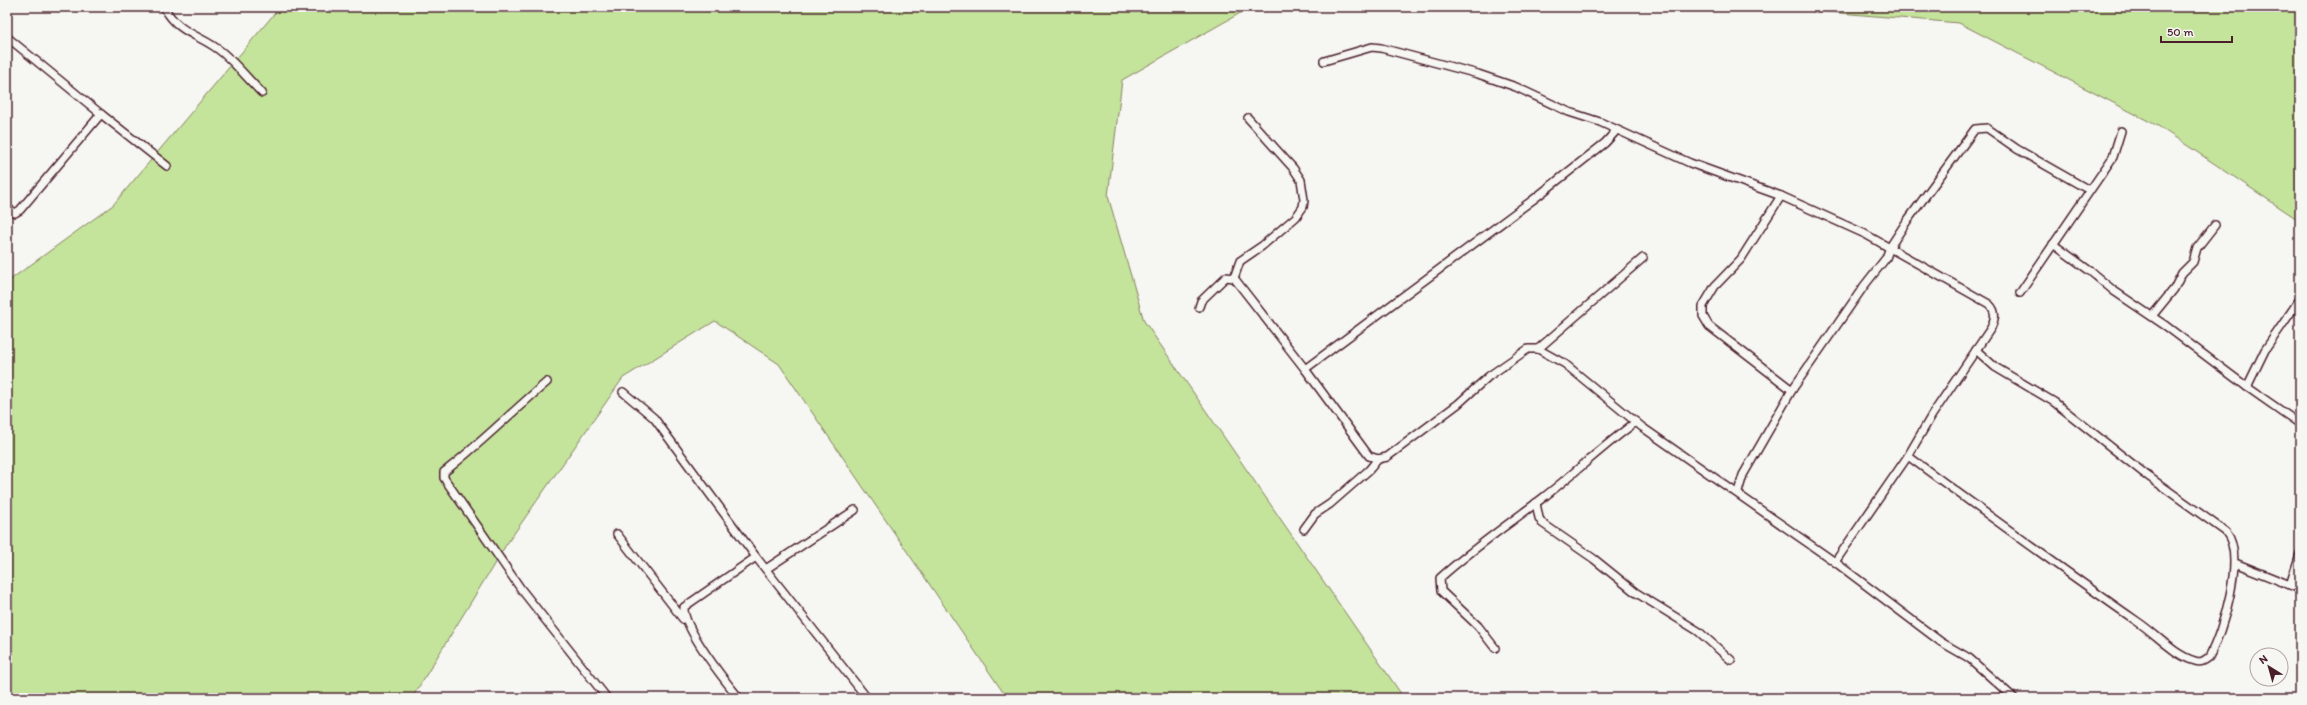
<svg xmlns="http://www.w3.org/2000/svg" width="2307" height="705" font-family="Itim,sans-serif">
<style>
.green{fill:#c4e39b;stroke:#878163}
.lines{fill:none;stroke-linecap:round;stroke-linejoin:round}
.street-casing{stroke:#4a1f2b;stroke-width:10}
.street{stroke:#f6f6f2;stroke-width:7}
</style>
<rect width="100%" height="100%" fill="#f6f6f2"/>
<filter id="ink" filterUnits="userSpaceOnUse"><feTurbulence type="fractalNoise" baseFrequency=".025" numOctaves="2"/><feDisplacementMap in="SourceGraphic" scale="8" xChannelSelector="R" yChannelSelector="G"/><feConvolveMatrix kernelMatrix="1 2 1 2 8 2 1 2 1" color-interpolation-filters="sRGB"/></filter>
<g filter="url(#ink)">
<g class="green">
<polygon points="280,7 1251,7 1122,80 1108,196 1144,321 1404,698 1007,698 779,364 715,321 623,378 506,545 412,698 7,698 7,282 113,205"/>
<polygon points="1767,7 2300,7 2300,221 2158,126 1959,23"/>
</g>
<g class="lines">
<defs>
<g id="street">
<path d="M 164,7 C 180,36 201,34 223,53 C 237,65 249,80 262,93"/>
<polyline points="7,37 101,114 20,210 15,213 7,208"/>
<path d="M 1324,61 L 1372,47 L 1381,48 L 1478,74 L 1516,87 L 1569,112 L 1600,122 L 1690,163 L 1781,196 L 1865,234 L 1989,304 C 1997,312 1995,318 1991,328 L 1932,415 L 1908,456 L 1835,562"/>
<polyline points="101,114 167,166"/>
<polyline points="1781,196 1741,259 1715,286 1703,306 1703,316 1709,326 1792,390"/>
<polyline points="2053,244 2090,271 2114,291 2166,326 2247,387 2300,424"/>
<polyline points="1234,278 1240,261 1262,246 1296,217 1303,207 1304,200 1301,180 1293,168 1248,118"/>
<polyline points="2020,293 2113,157 2121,131"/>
<polyline points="1199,307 1201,301 1226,277 1234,278 1305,369 1369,456 1378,459 1387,457 1458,404 1489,376 1528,349 1538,349 1565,364 1642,427 1835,562 1941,642 1969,658 2014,698"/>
<polyline points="2152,316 2174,289 2182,273 2193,262 2197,248 2215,225"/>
<polyline points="1538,349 1643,258"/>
<polyline points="1305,369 1534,199 1605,143 1616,131"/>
<path d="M 547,382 C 513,411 483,441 448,469 L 444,472 L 444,478 L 521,589 L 607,698"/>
<polyline points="2247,387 2265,350 2300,299"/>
<polyline points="623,392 654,418 756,557 867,698"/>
<path d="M 1908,456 C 1984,512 2060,568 2138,622 C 2156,634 2174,655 2195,661 C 2201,663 2204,661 2209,657 C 2223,631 2246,556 2226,532 L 2145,474 L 2054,402 L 1995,367 L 1976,350"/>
<polyline points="1738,492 1743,475 1792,390 1864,286 1886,258 1890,247 1907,221 1975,129 1987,128 2017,149 2089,190"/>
<polyline points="1536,503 1539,518 1542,523 1594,559 1635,592 1698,631 1731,660"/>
<polyline points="1304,529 1315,514 1330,504 1369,470 1378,459"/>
<polyline points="617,534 683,619"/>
<polyline points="2235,563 2300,589"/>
<polyline points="766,569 855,510"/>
<polyline points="2290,585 2300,554"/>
<path d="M 1495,648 L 1478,626 L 1441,591 L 1440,578 C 1473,548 1509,524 1544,497 C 1575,473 1604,445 1636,422"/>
<path d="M 739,698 C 726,682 682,627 684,607 L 756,557"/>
</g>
</defs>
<use href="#street" class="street-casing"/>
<use href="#street" class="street"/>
</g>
</g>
<rect width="2307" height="705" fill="none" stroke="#f6f6f2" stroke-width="24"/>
<rect x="12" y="12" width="2283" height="681" fill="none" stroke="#4a1f2b" stroke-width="1.5" filter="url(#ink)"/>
<g transform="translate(2269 667) rotate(323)"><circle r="19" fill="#f6f6f2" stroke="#b1a0a2"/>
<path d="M0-3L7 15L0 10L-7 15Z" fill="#4a1f2b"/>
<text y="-6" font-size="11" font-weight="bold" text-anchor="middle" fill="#4a1f2b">N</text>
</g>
<path d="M2161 36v6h71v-6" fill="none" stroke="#4a1f2b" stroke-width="2"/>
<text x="2167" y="36" font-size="12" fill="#4a1f2b" stroke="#f6f6f2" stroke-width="3" paint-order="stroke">50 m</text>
</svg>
